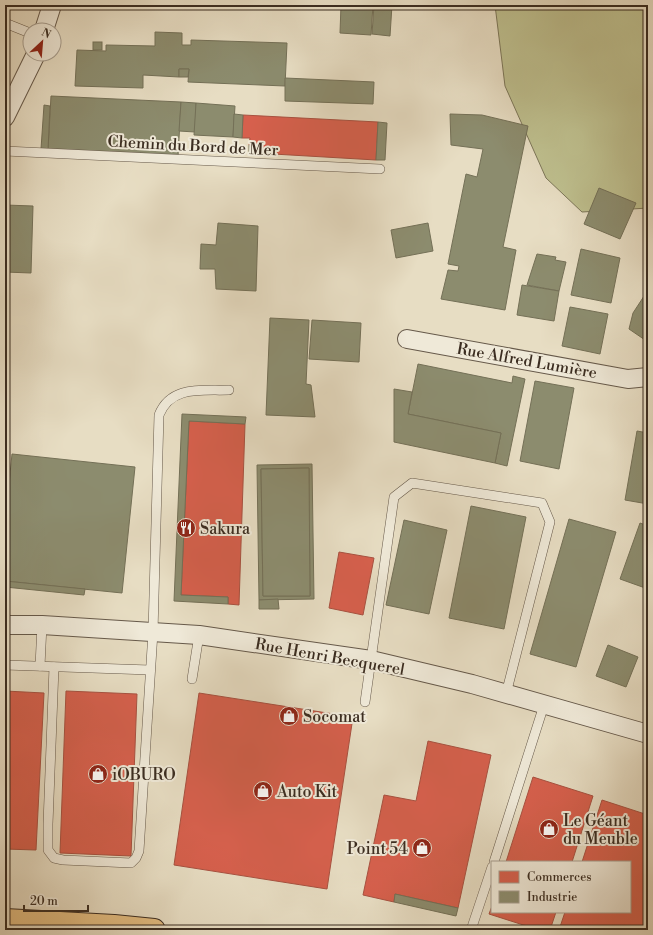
<svg xmlns="http://www.w3.org/2000/svg" width="653" height="935" font-family="'Libre Bodoni',serif">
<style>
.green{fill:#bebf8e;stroke:#7c7658}
.shops{fill:#d6604d;stroke:#a85140}
.industry{fill:#8c8c6e;stroke:#747057;fill-rule:evenodd}
.lines{fill:none;stroke-linecap:round;stroke-linejoin:round}
.service-casing{stroke:#66594a;stroke-width:10}
.minor-casing{stroke:#66594a;stroke-width:20}
.primary-casing{stroke:#3b2d21;stroke-width:24}
.service{stroke:#efe9d8;stroke-width:9}
.minor{stroke:#efe9d8;stroke-width:18}
.primary{stroke:#e4be82;stroke-width:22}
.labels{text-anchor:middle;stroke-width:4;stroke-linejoin:round;paint-order:stroke}
.street-label{font-size:16px;fill:#3b2d21;stroke:#efe9d8}
.poi-label{font-size:16px;fill:#3b2d21;stroke:#efe9d8;text-anchor:start}
</style>
<rect width="100%" height="100%" fill="#e7ddc3"/>
<filter id="stains"><feTurbulence type="fractalNoise" baseFrequency=".005" numOctaves="4"/><feColorMatrix values="0 0 0 0 .2 0 0 0 0 .09 0 0 0 0 .02 0 0 0 .5 -.17"/></filter>
<radialGradient id="worn" r=".72"><stop offset=".6" stop-color="#630" stop-opacity="0"/><stop offset="1" stop-color="#630" stop-opacity=".3"/></radialGradient>
<polygon class="green" points="495,5 648,5 648,208 582,212 546,178 505,86"/>
<g class="shops">
<polygon points="243,115 378,122 376,160 256,153 257,146 249,145 250,138 242,138"/>
<polygon points="189,421 245,424 239,605 228,604 228,597 181,595"/>
<polygon points="339,552 374,558 363,615 329,608"/>
<polygon points="5,691 44,693 36,850 5,849"/>
<polygon points="66,691 137,694 131,856 60,853"/>
<polygon points="199,693 353,717 327,889 174,865"/>
<polygon points="428,741 491,755 458,908 395,894 394,902 363,895 384,795 416,801"/>
<polygon points="533,777 593,796 572,862 506,862"/>
<polygon points="602,800 648,815 648,930 559,930 565,912 630,912 630,862 582,862"/>
<polygon points="492,906 492,912 556,912 550,930 539,930 489,914"/>
</g>
<g class="industry">
<polygon points="341,5 373,5 371,35 340,33"/>
<polygon points="374,5 392,5 390,36 372,34"/>
<polygon points="155,32 182,33 182,45 191,45 191,40 287,43 285,86 188,82 189,69 179,69 179,77 143,75 143,88 75,86 77,50 106,51 106,45 155,46"/>
<rect x="93" y="42" width="9" height="8"/>
<polygon points="179,69 189,69 188,77 179,77"/>
<polygon points="285,78 374,82 373,104 285,101"/>
<polygon points="51,96 181,102 178,157 48,150"/>
<polygon points="181,102 196,103 195,132 179,131"/>
<polygon points="196,103 235,106 233,137 194,135"/>
<polygon points="44,105 50,106 48,150 41,149"/>
<polygon points="234,114 243,115 242,138 233,137"/>
<polygon points="450,114 482,115 528,126 503,247 516,250 505,310 441,299 448,270 458,271 459,266 448,264 466,174 477,177 483,149 451,145"/>
<polygon points="378,122 387,123 385,160 376,160"/>
<polygon points="249,145 257,146 256,153 249,152"/>
<polygon points="599,188 636,203 620,239 584,224"/>
<polygon points="5,205 33,206 31,273 5,272"/>
<polygon points="218,223 258,226 256,291 216,289 215,269 200,269 201,244 216,245"/>
<polygon points="428,223 433,251 396,258 391,230"/>
<polygon points="581,249 620,258 611,303 571,295"/>
<polygon points="537,254 556,257 555,260 566,262 559,291 527,285"/>
<polygon points="522,285 559,291 554,321 517,315"/>
<polygon points="648,290 648,342 629,329 633,313"/>
<polygon points="570,307 608,314 600,354 562,346"/>
<polygon points="270,318 309,320 306,384 311,385 315,417 266,415"/>
<polygon points="312,320 361,323 359,362 309,359"/>
<polygon points="418,364 512,383 513,376 525,379 507,466 495,463 501,433 408,414"/>
<polygon points="535,381 574,388 559,469 520,461"/>
<polygon points="394,389 412,392 408,414 501,433 495,463 394,442"/>
<polygon points="182,414 246,417 245,424 189,421 181,595 228,597 228,604 174,601"/>
<polygon points="637,431 648,433 648,504 625,500"/>
<polygon points="12,454 135,467 122,593 5,581 5,524"/>
<path d="M 312,464 L 314,599 L 259,600 L 257,465 ZM 309,468 L 310,596 L 263,596 L 261,469 Z"/>
<polygon points="309,468 310,596 263,596 261,469"/>
<polygon points="471,506 526,517 504,629 449,618"/>
<polygon points="569,519 616,532 576,667 530,654"/>
<polygon points="404,520 447,530 429,614 386,605"/>
<polygon points="640,523 648,526 648,589 620,579"/>
<polygon points="5,581 85,589 84,595 5,587"/>
<polygon points="278,599 279,609 259,609 259,600"/>
<polygon points="608,645 638,657 626,687 596,676"/>
<polygon points="395,894 458,908 456,916 394,902"/>
</g>
<g class="lines">
<defs>
<g id="service">
<polyline points="5,23 30,33"/>
<polyline points="5,151 380,169"/>
<polyline points="5,665 150,670"/>
<polyline points="40,666 42,625"/>
<path d="M 54,667 L 48,824 L 48,850 L 54,858 L 63,860 L 131,863 L 136,858 L 139,851 L 153,632 L 159,415 C 171,385 202,391 229,390"/>
<polyline points="192,679 199,635"/>
<polyline points="365,702 394,497 412,483 542,503 550,522 506,694"/>
<polyline points="494,862 544,705"/>
<polyline points="472,927 492,867"/>
</g>
<g id="minor">
<polyline points="44,30 52,5"/>
<polyline points="5,117 36,54"/>
<polyline points="407,339 628,379 648,377"/>
<polyline points="5,625 42,625 199,635 371,660 472,684 648,734"/>
</g>
<polyline id="primary" points="5,920 114,926 154,930"/>
</defs>
<use href="#service" class="service-casing"/>
<use href="#minor" class="minor-casing"/>
<use href="#primary" class="primary-casing"/>
<use href="#service" class="service"/>
<use href="#minor" class="minor"/>
<use href="#primary" class="primary"/>
</g>
<defs>
<symbol id="restaurant-disc" viewBox="-11 -11 22 22"><circle r="9.5" fill="#8f2418" stroke="#efe9d8"/><path d="M-5-6h1v4h1v-4h1v4h1v-4h1v5L-1.5 .5V6h-2V.5L-5-1ZM5-6V6H3V1.5H1.5Q1.5-4 5-6Z" fill="#fff"/></symbol>
<symbol id="shop-disc" viewBox="-11 -11 22 22"><circle r="9.5" fill="#8f2418" stroke="#efe9d8"/><path d="M-5-2.5h2.3a2.7 3.5 0 0 1 5.4 0H5L5.5 6h-11ZM-1.5-2.5h3a1.5 2.3 0 0 0-3 0Z" fill="#fff"/></symbol>
</defs>
<g fill-rule="evenodd">
<use href="#restaurant-disc" x="175" y="517" width="22" height="22"/>
<use href="#shop-disc" x="278" y="705" width="22" height="22"/>
<use href="#shop-disc" x="87" y="763" width="22" height="22"/>
<use href="#shop-disc" x="252" y="780" width="22" height="22"/>
<use href="#shop-disc" x="538" y="818" width="22" height="22"/>
<use href="#shop-disc" x="411" y="837" width="22" height="22"/>
</g>
<g class="labels">
<g class="street-label">
<text transform="translate(193 145) rotate(3)" y="6">Chemin du Bord de Mer</text>
<text transform="translate(527 360) rotate(10)" y="6">Rue Alfred Lumière</text>
<text transform="translate(330 656) rotate(10)" y="6">Rue Henri Becquerel</text>
</g>
<g class="poi-label">
<text x="200" y="534">Sakura</text>
<text x="303" y="722">Socomat</text>
<text x="112" y="780">iOBURO</text>
<text x="277" y="797">Auto Kit</text>
<text x="563" y="826">Le Géant<tspan x="563" dy="18">du Meuble</tspan></text>
<text x="408" y="854" text-anchor="end">Point 54</text>
</g>
</g>
<rect width="653" height="935" fill="none" stroke="#e7ddc3" stroke-width="20"/>
<rect x="6" y="6" width="641" height="923" fill="none" stroke="#3b2d21" stroke-width="2"/>
<rect x="10" y="10" width="633" height="915" fill="none" stroke="#3b2d21"/>
<rect x="491" y="861" width="140" height="52" fill="#efe9d8" stroke="#a79e8f"/>
<rect x="499" y="871" width="20" height="12" fill="#d6604d" stroke="#a79e8f"/>
<text x="527" y="881" font-size="12" fill="#3b2d21">Commerces</text>
<rect x="499" y="891" width="20" height="12" fill="#8c8c6e" stroke="#a79e8f"/>
<text x="527" y="901" font-size="12" fill="#3b2d21">Industrie</text>
<g transform="translate(42 42) rotate(26)"><circle r="19" fill="#efe9d8" stroke="#a79e8f"/>
<path d="M0-3L7 15L0 10L-7 15Z" fill="#8f2418"/>
<text y="-6" font-size="11" font-weight="bold" text-anchor="middle" fill="#3b2d21">N</text>
</g>
<path d="M24 905v6h64v-6" fill="none" stroke="#3b2d21" stroke-width="2"/>
<text x="30" y="905" font-size="12" fill="#3b2d21" stroke="#efe9d8" stroke-width="3" paint-order="stroke">20 m</text>
<rect width="100%" height="100%" filter="url(#stains)"/>
<rect width="100%" height="100%" fill="url(#worn)"/>
</svg>
